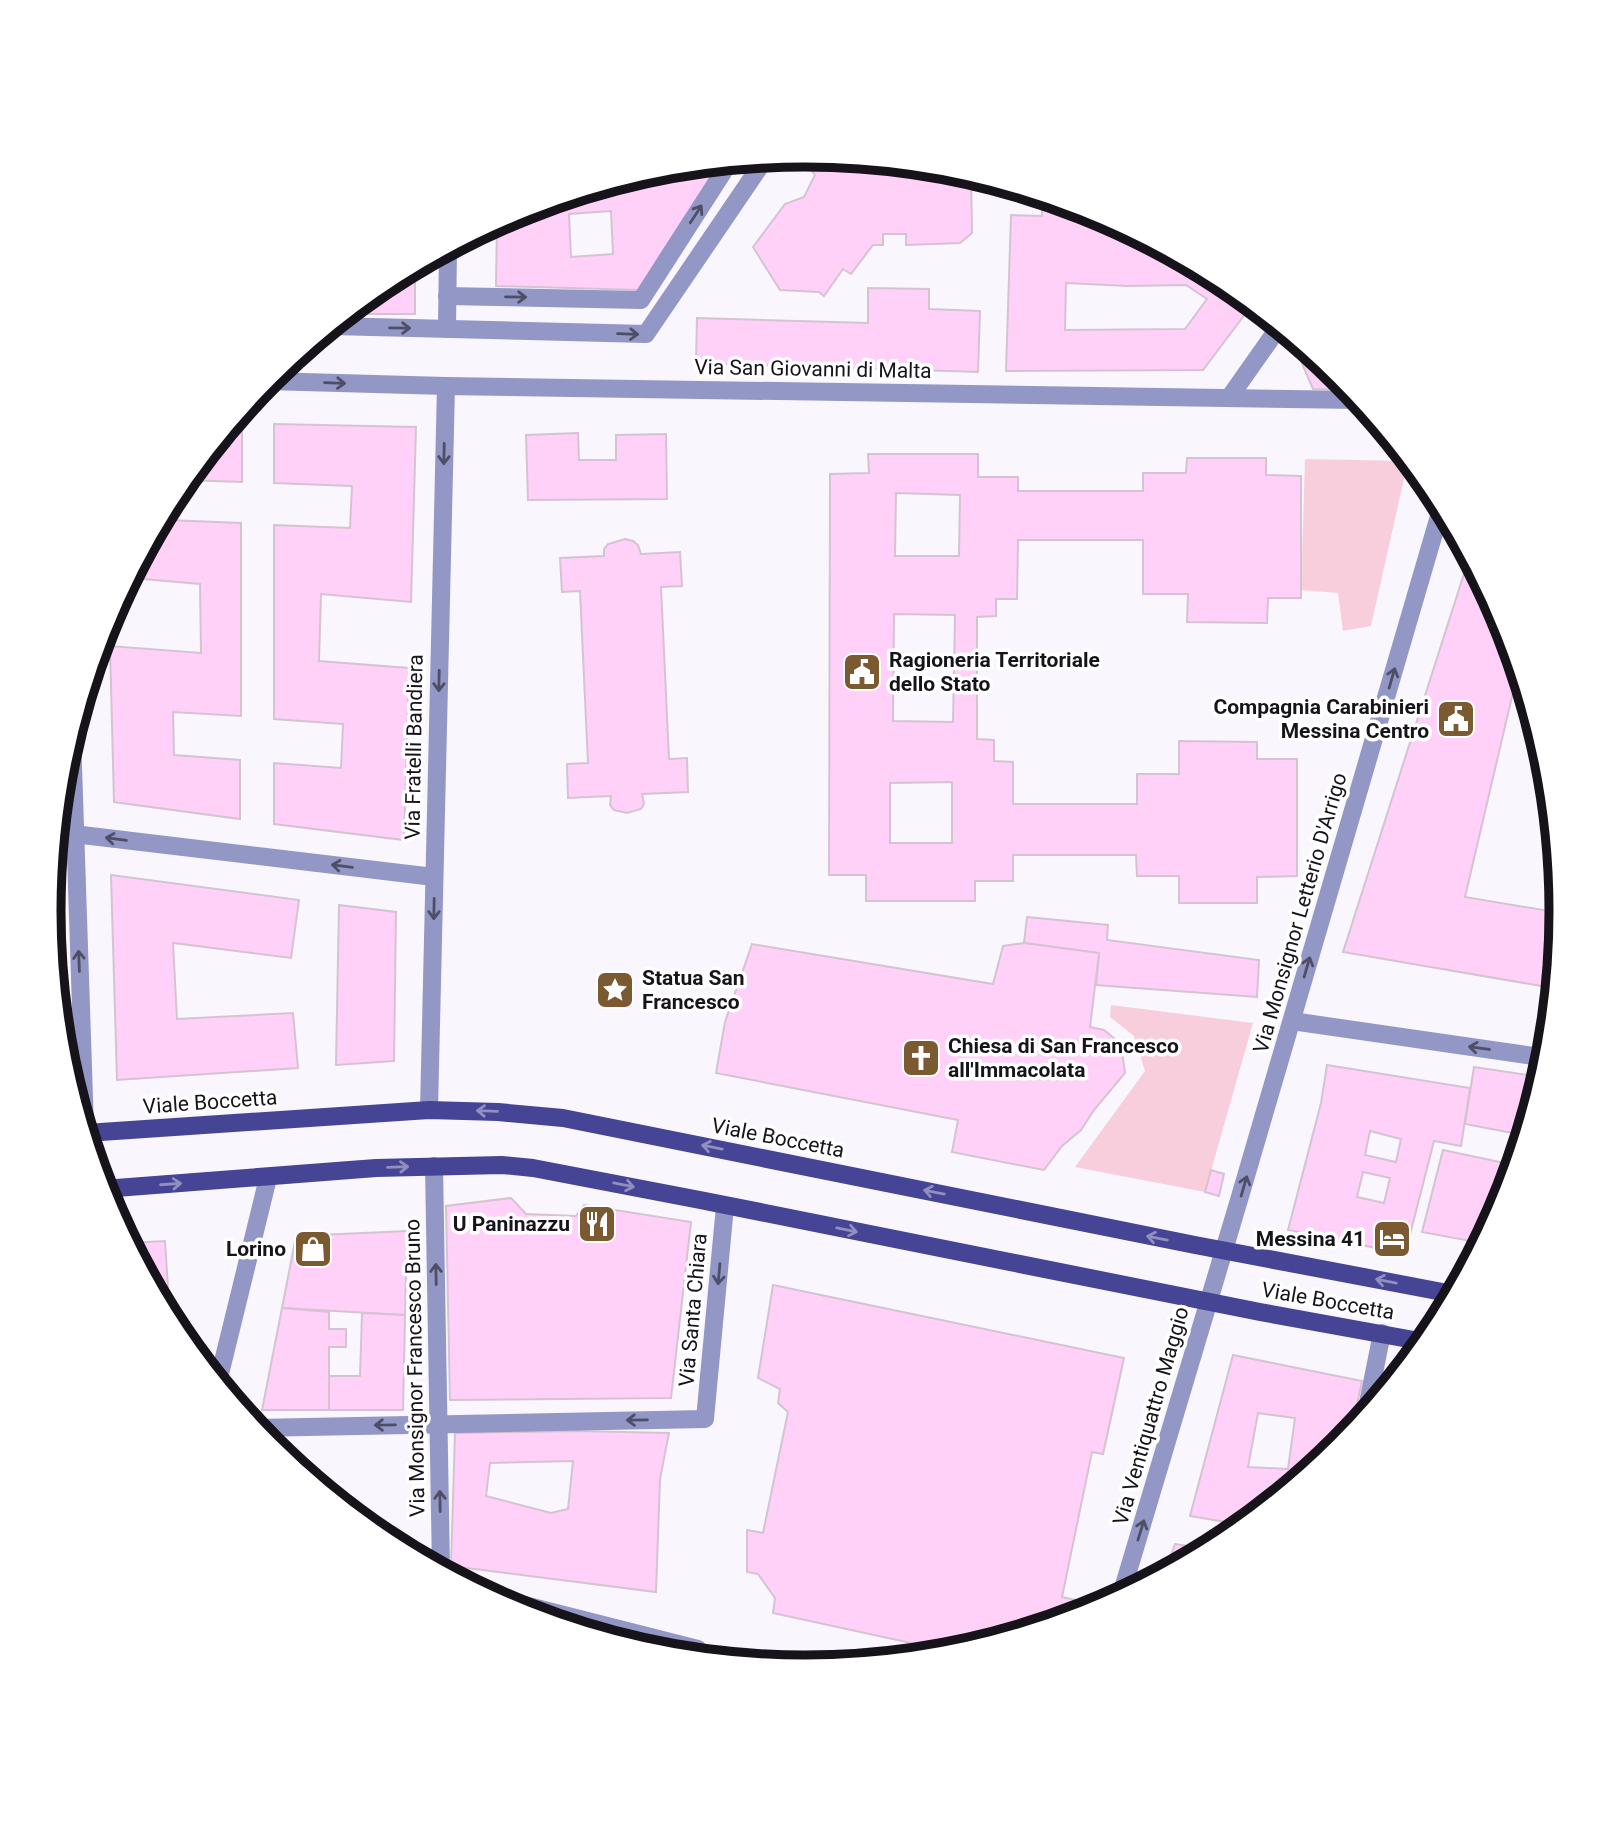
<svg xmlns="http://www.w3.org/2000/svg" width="1610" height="1822" font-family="Roboto,sans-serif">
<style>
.green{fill:#f8cedd}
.building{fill:#ffd1f9;stroke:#d5c3d2;stroke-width:2;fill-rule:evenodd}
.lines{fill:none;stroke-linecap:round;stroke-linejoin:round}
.minor{stroke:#9397c5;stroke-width:18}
.major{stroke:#464495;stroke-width:18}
.oneway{stroke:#4e4e67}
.oneway2{stroke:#908fbf}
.labels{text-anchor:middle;stroke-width:7;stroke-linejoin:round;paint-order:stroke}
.street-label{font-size:21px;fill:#16131a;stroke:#fff}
.poi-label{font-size:21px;font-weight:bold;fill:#16131a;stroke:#fff;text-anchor:end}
.rim{fill:none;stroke:#16131a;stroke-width:9}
</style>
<rect width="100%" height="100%" fill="#f9f6fe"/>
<g class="green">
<polygon points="1305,459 1408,461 1371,626 1343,631 1338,593 1301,590"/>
<polygon points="1111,1005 1253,1023 1205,1192 1075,1167 1145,1071 1134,1036 1110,1017"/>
</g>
<g class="building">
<polygon points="824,157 953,170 971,175 972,233 960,243 906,245 906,234 883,234 883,245 873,245 851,274 843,269 824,296 819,292 780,290 753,247 785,204 804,197 815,175 811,170"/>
<path d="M 715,164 L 715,171 L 639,290 L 496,286 L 497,222 L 516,212 L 658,169 ZM 611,211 L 613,254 L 571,257 L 569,214 Z"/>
<path d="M 1042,207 L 1081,209 L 1095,213 L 1225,283 L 1252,305 L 1203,370 L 1006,371 L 1011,215 L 1042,216 ZM 1066,283 L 1127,286 L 1186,285 L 1207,299 L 1185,329 L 1065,330 Z"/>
<polygon points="415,266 415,314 347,314 385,282"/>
<polygon points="868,288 929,289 929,309 980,311 978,372 696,363 697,318 868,323"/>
<polygon points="1307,350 1340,377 1350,390 1313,389 1300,359"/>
<polygon points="233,422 242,423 242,482 185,480"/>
<polygon points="274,424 416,427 411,602 321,594 319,661 409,668 404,840 274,824 274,763 341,768 343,724 274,719 274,525 350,528 352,486 274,483"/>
<polygon points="578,433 579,460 616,460 616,435 666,434 667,499 528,500 526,435"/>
<path d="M 868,454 L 978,454 L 978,477 L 1018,477 L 1018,491 L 1143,491 L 1143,473 L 1186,473 L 1187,458 L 1266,458 L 1266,475 L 1301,476 L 1301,598 L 1268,598 L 1267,623 L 1187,622 L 1188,594 L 1143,594 L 1143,540 L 1018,540 L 1017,599 L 996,599 L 996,616 L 977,617 L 977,739 L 994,740 L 994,761 L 1013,762 L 1013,804 L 1137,804 L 1137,774 L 1179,774 L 1179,741 L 1257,742 L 1257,759 L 1297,759 L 1297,876 L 1257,877 L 1257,903 L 1179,903 L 1179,876 L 1137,876 L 1136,855 L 1013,855 L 1013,881 L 975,881 L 975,901 L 866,901 L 866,875 L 829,875 L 830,474 L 869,473 ZM 896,493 L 960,495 L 959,556 L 895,556 ZM 894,614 L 955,615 L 953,722 L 893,721 ZM 952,782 L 952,843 L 890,843 L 890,783 Z"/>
<polygon points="168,507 168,520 241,523 241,716 173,712 174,755 240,760 240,819 114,802 110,646 201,653 200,584 130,578"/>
<polygon points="625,539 633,541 638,545 641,554 680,552 682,586 661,587 669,759 687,758 688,792 642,794 644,804 641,809 627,813 614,810 610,805 611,796 568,798 567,764 588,763 580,591 562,592 560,558 604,556 604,549 608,544"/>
<polygon points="1469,558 1504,622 1518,671 1465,897 1561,913 1553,988 1343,952"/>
<polygon points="111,875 299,900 291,958 173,943 177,1019 293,1013 298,1068 117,1080"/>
<polygon points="339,905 396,912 394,1061 336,1065"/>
<polygon points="1027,917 1108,925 1107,940 1259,960 1257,997 1096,985 1099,953 1024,943"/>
<polygon points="1024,943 1099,953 1090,1027 1104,1030 1121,1044 1125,1073 1094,1110 1081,1130 1062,1146 1044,1170 952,1152 958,1120 716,1073 725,1022 752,944 993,984 1003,946"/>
<path d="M 1327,1065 L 1470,1088 L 1461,1146 L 1434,1141 L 1405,1254 L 1288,1230 L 1321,1103 ZM 1370,1131 L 1401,1139 L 1396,1162 L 1365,1155 ZM 1363,1172 L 1390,1178 L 1384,1203 L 1357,1197 Z"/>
<polygon points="1474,1067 1541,1077 1523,1135 1465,1124"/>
<polygon points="1443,1150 1514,1165 1503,1201 1481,1243 1422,1232"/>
<polygon points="1211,1170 1224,1174 1219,1196 1205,1192"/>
<polygon points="511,1198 526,1214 576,1216 584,1205 691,1222 671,1398 450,1400 446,1206"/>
<polygon points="407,1231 405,1315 282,1308 296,1236"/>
<polygon points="165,1241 170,1319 129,1243"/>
<polygon points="773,1285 1124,1358 1103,1454 1092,1452 1062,1597 1076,1600 1073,1616 952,1652 773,1613 775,1598 758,1574 747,1572 747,1530 763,1533 788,1412 778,1403 780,1389 758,1378"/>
<polygon points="282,1308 329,1312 329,1329 346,1329 346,1347 329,1347 329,1410 262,1410"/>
<polygon points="362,1313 405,1315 403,1410 329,1410 329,1376 360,1376"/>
<path d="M 1233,1355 L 1362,1381 L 1351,1432 L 1339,1446 L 1243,1525 L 1190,1516 ZM 1258,1413 L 1295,1418 L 1288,1469 L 1248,1467 Z"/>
<path d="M 578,1431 L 669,1433 L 660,1479 L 656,1592 L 451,1566 L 455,1433 ZM 573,1461 L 568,1509 L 551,1513 L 486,1496 L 490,1463 Z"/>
<polygon points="288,1460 303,1462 301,1471"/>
<polygon points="1175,1544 1207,1549 1165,1572"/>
</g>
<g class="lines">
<g class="minor">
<polyline points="447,296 641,300 729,163"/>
<polyline points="332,326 646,334 765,159"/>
<polyline points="447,329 448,249"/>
<polyline points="267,381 446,386 1359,400"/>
<polyline points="1229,398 1279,327"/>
<polyline points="72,736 85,1128"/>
<polyline points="57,832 434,877"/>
<polyline points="1292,1021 1547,1058"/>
<polyline points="429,1110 446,386"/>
<polyline points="434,1166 441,1570"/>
<polyline points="218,1382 268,1178"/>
<polyline points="1366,1413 1382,1333"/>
<polyline points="256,1428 705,1419 725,1206"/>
<polyline points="1121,1595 1239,1200 1442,506"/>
<polyline points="493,1597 698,1649 698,1656"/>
</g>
<g class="major">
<polyline points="86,1133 429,1110 498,1112 563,1118 1195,1245 1453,1294"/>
<polyline points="103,1189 376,1168 502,1165 533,1168 700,1200 1260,1312 1425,1342"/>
</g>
</g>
<defs><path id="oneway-shaft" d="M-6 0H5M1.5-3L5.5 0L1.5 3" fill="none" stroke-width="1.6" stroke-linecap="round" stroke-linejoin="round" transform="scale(1.75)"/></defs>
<g class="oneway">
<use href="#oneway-shaft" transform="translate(696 214) rotate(-57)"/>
<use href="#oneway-shaft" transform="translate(516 297) rotate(1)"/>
<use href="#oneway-shaft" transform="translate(400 328) rotate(1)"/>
<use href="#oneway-shaft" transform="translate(628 334) rotate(2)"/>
<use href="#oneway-shaft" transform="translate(335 383) rotate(2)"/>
<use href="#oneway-shaft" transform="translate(444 454) rotate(91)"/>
<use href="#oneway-shaft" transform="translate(1392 678) rotate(-74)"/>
<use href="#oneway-shaft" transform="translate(439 681) rotate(91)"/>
<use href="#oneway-shaft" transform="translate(116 839) rotate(-173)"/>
<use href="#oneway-shaft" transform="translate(342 866) rotate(-173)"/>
<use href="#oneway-shaft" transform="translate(434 909) rotate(91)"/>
<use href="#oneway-shaft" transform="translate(79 961) rotate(-92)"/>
<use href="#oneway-shaft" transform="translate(1307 967) rotate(-74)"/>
<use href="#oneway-shaft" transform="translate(1479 1048) rotate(-172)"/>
<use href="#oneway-shaft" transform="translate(1244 1186) rotate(-74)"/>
<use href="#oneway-shaft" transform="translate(436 1274) rotate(-91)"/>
<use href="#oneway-shaft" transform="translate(719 1274) rotate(95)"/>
<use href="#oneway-shaft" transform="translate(637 1420) rotate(179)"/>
<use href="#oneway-shaft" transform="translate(385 1425) rotate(179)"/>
<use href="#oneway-shaft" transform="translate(440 1501) rotate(-91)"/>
<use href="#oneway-shaft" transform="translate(1141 1530) rotate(-73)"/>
</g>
<g class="oneway2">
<use href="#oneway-shaft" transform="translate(487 1111) rotate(-178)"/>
<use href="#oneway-shaft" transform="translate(712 1147) rotate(-169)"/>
<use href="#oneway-shaft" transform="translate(398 1167) rotate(-2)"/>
<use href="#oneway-shaft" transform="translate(171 1184) rotate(-4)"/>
<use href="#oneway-shaft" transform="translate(624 1185) rotate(11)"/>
<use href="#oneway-shaft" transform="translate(934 1192) rotate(-169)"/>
<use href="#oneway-shaft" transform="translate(847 1230) rotate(11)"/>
<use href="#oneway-shaft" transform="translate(1157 1238) rotate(-169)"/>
<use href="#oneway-shaft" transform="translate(1386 1281) rotate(-169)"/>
</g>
<defs>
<symbol id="civic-square" viewBox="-11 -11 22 22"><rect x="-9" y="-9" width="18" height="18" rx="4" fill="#7b5931" stroke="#fff"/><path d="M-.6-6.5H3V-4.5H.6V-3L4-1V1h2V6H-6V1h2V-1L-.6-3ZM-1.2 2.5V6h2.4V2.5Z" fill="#fff"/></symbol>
<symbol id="sight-square" viewBox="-11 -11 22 22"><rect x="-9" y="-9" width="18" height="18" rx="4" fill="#7b5931" stroke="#fff"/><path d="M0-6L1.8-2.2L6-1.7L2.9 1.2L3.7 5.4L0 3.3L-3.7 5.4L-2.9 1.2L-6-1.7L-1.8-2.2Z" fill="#fff"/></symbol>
<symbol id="church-square" viewBox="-11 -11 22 22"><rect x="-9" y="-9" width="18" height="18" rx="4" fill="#7b5931" stroke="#fff"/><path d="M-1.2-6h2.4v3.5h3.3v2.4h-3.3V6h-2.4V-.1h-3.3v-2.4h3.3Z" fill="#fff"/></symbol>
<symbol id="restaurant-square" viewBox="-11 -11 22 22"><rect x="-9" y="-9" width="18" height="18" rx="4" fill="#7b5931" stroke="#fff"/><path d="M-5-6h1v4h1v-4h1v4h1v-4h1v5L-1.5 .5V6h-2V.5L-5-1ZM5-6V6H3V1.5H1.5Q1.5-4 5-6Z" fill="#fff"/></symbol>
<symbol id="hotel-square" viewBox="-11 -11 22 22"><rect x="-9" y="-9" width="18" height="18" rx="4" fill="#7b5931" stroke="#fff"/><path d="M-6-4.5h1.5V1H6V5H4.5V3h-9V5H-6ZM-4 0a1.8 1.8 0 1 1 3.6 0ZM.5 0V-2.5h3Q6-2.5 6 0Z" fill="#fff"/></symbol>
<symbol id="shop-square" viewBox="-11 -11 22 22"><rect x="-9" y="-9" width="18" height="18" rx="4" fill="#7b5931" stroke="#fff"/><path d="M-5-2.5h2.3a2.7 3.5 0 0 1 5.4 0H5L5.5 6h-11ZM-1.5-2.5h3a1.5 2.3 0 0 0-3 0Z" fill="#fff"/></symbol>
</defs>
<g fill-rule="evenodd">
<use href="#civic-square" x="840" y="650" width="44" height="44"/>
<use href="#civic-square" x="1434" y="697" width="44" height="44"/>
<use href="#sight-square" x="593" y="968" width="44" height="44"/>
<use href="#church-square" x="899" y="1036" width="44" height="44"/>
<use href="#restaurant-square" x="575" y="1202" width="44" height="44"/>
<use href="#hotel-square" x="1370" y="1217" width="44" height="44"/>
<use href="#shop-square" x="291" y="1227" width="44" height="44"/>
</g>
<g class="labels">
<g class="street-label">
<text transform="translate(813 369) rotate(1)" y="7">Via San Giovanni di Malta</text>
<text transform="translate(414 747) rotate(-89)" y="7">Via Fratelli Bandiera</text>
<text transform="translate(1300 913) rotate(-74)" y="7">Via Monsignor Letterio D'Arrigo</text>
<text transform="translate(210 1102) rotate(-4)" y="7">Viale Boccetta</text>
<text transform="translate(778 1138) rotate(11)" y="7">Viale Boccetta</text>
<text transform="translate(1328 1301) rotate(10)" y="7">Viale Boccetta</text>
<text transform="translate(693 1310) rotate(-85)" y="7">Via Santa Chiara</text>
<text transform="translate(415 1368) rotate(-91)" y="7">Via Monsignor Francesco Bruno</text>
<text transform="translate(1151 1416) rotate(-74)" y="7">Via Ventiquattro Maggio</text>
</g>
<g class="poi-label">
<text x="889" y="667" text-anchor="start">Ragioneria Territoriale<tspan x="889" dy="24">dello Stato</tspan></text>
<text x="1429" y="714">Compagnia Carabinieri<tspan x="1429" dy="24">Messina Centro</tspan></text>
<text x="642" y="985" text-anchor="start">Statua San<tspan x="642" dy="24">Francesco</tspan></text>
<text x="948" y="1053" text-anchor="start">Chiesa di San Francesco<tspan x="948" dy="24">all'Immacolata</tspan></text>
<text x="570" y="1231">U Paninazzu</text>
<text x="1365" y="1246">Messina 41</text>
<text x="286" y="1256">Lorino</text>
</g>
</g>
<path d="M0 0H1610V1822H0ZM61 911a744 744 0 1 1 1488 0a744 744 0 1 1-1488 0Z" fill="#fff" fill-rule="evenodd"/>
<path class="rim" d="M61 911a744 744 0 1 1 1488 0a744 744 0 1 1-1488 0Z"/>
</svg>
